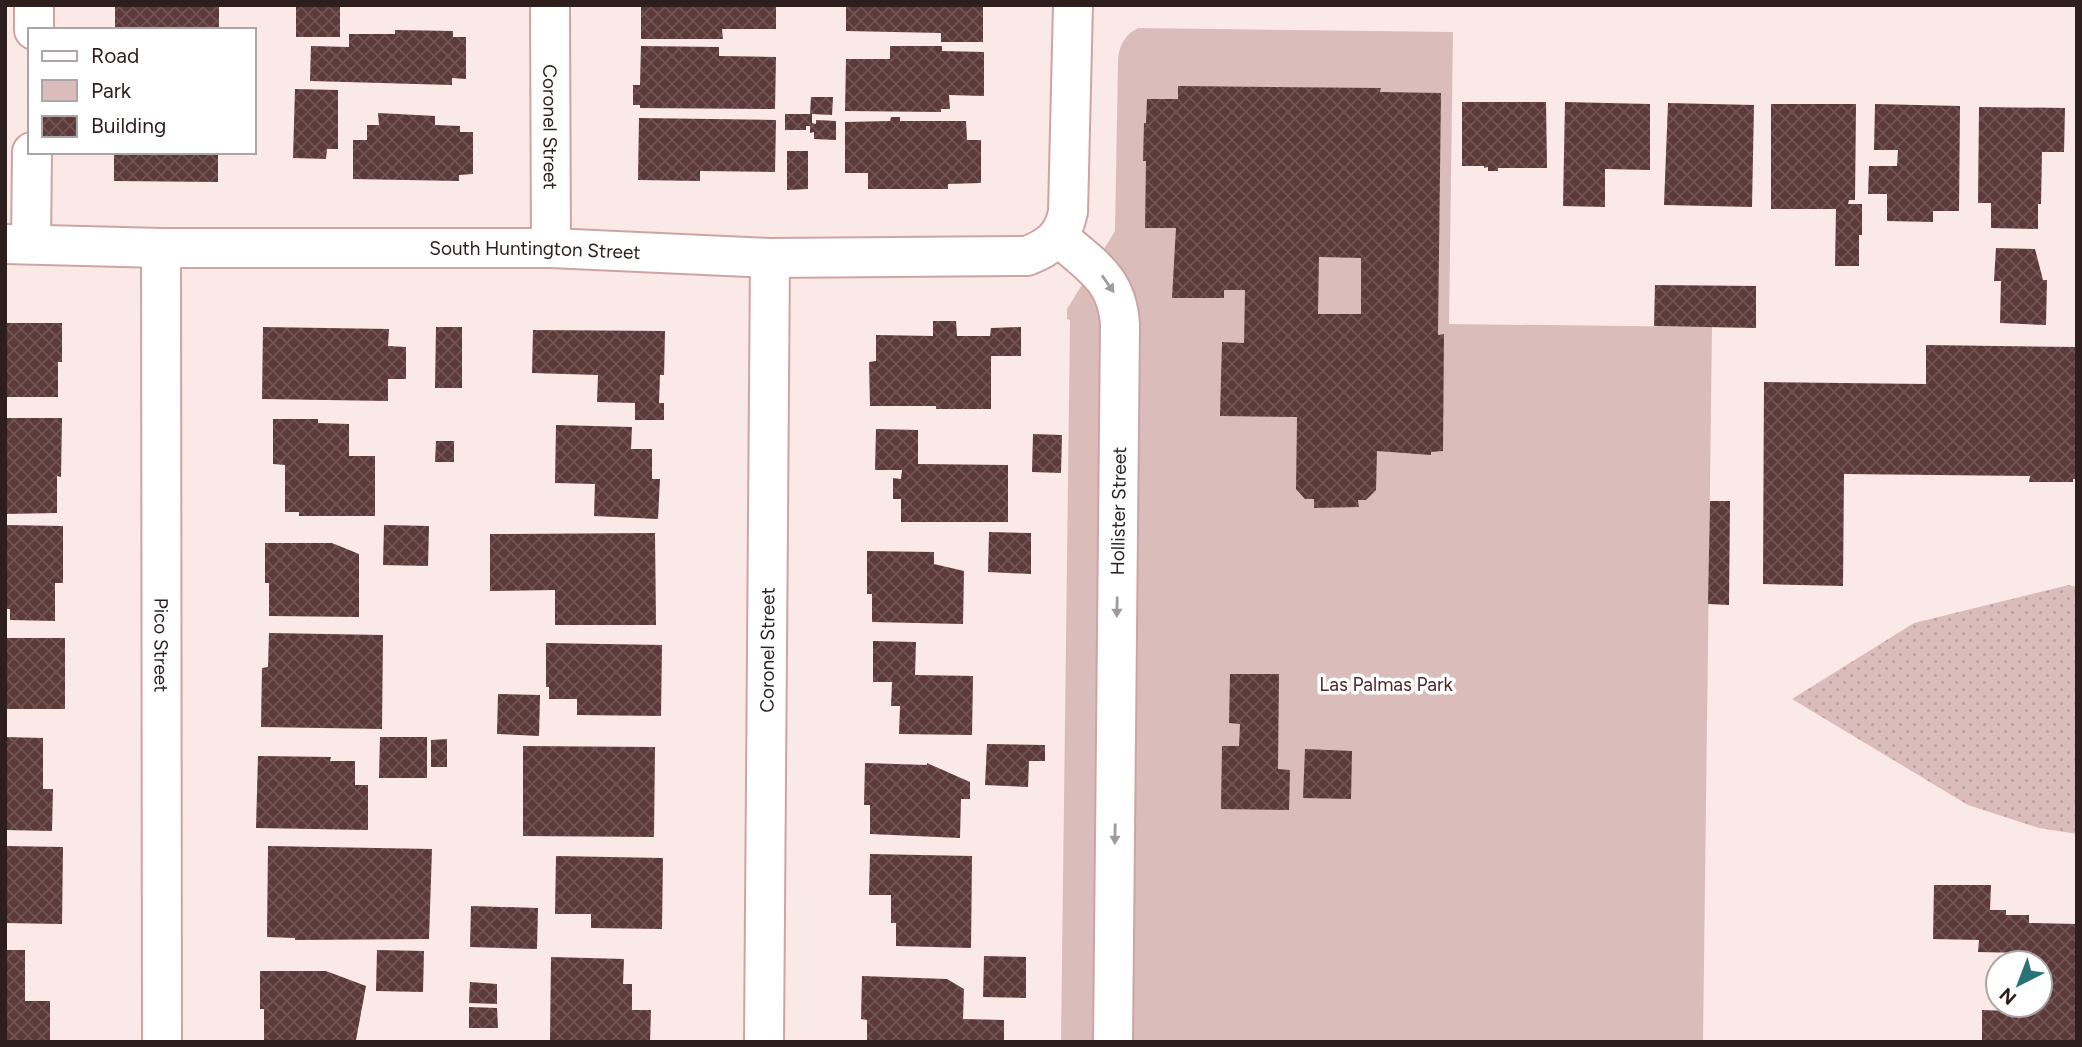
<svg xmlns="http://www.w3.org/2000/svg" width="2082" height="1047" font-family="Figtree,sans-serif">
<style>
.grass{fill:url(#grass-dots)}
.park{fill:#dabcbb}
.building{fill:url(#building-cross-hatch);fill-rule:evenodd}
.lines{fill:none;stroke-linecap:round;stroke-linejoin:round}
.minor-casing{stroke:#cea4a3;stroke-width:42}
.minor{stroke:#fff;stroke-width:38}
.oneway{fill:#a19a9a}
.labels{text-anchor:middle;stroke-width:7;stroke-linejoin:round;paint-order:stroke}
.street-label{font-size:19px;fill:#2e1e1e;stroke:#fff}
.park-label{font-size:19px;fill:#532325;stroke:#fff}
</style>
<defs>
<pattern id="grass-dots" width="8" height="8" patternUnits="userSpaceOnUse" patternTransform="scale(1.75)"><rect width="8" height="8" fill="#dabcbb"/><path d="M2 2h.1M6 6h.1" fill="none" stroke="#bba1a0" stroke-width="1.8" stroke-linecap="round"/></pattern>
<pattern id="building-cross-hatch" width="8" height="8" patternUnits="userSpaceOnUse" patternTransform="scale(1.75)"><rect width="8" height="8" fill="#5d3a3a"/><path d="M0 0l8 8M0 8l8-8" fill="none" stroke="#715454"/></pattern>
</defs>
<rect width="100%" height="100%" fill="#fbe9e8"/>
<polygon class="grass" points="2069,585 2077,587 2077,834 2039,828 1968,805 1792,699 1914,623"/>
<path class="park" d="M 1138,28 L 1453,32 L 1449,324 L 1712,327 L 1703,1042 L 1061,1042 L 1070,320 L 1067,319 L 1067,309 L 1115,231 L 1118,60 C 1119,45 1125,35 1138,28 Z"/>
<g class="building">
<rect x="115" y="5" width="104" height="25"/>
<rect x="296" y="5" width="44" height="32"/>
<polygon points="641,5 776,5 776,29 722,29 723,39 641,39"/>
<polygon points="846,5 983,5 983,42 941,42 941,33 846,31"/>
<polygon points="395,30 453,31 453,37 466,37 466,79 452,78 452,85 310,81 311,46 349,47 349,34 395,34"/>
<polygon points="641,46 719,47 719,56 776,57 775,109 640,108 640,105 633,105 633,85 640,85"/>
<polygon points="890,46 942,46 942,51 984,52 984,96 949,95 950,109 941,109 941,112 845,111 846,59 890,59"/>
<path d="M 1178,86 L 1381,88 L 1380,92 L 1441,93 L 1438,335 L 1444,334 L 1443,451 L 1431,452 L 1431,455 L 1377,451 L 1376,490 L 1366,500 L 1358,500 L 1359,507 L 1314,508 L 1314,499 L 1305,499 L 1296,489 L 1297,417 L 1220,416 L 1222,342 L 1244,343 L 1245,290 L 1224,290 L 1224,298 L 1172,298 L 1176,228 L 1145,228 L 1146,161 L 1143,161 L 1144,123 L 1146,123 L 1147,99 L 1178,99 ZM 1319,257 L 1361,258 L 1361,314 L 1318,314 Z"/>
<polygon points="295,89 338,90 338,149 327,149 326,159 293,158"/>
<polygon points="811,97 833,97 832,115 812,114 812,123 816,124 816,120 836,121 836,140 814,139 814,132 810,133 810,126 806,126 806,130 785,130 785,114 810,114"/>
<polygon points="1462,102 1546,102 1547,168 1498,168 1498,171 1488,171 1488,167 1484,168 1484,166 1462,166"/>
<polygon points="1565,102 1650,104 1650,170 1605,169 1605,207 1563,206"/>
<polygon points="1668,103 1754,105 1752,207 1664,205"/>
<polygon points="1771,104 1856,104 1855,200 1849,200 1848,204 1862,204 1862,235 1859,235 1859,266 1835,266 1836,209 1771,209"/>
<polygon points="1875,104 1960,106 1959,211 1933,211 1933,222 1887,221 1887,194 1868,194 1869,166 1897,166 1898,150 1874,150"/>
<polygon points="1979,107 2065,108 2064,152 2042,152 2041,204 2038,204 2038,229 1991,228 1991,203 1978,203"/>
<polygon points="378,113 435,116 435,125 460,126 460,132 473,132 473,174 459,175 459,181 353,179 353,140 367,140 367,125 379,125"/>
<polygon points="891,117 900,117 900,121 966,121 967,140 981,140 981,183 948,184 948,189 868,189 868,173 845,173 845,122 890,121"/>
<polygon points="639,118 776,120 775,172 700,171 700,181 638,180"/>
<polygon points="787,151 808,151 808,189 787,190"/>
<polygon points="114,152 218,152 218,182 114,181"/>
<polygon points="1996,248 2035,249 2043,280 2047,280 2046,325 2000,323 2001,281 1994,281"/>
<polygon points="1655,285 1756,286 1756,328 1654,326"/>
<polygon points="933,321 956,321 957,336 990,336 991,328 1021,327 1021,356 991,356 991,409 936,409 936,406 870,406 869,362 876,361 876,335 933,336"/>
<polygon points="5,323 62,323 62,362 58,362 58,397 5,397"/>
<polygon points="263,327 389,329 388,346 406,347 406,379 388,379 388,401 262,399"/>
<polygon points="436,327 462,327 462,388 435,388"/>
<polygon points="533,330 665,331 664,375 660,375 659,403 664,403 664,420 635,420 635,403 597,402 598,375 532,373"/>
<polygon points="1926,345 2077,347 2077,479 2073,479 2073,482 2029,482 2030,476 1844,474 1843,586 1763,584 1764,382 1926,384"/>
<polygon points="5,418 62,418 61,477 57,476 57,513 5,514"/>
<polygon points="273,419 318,419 318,423 349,424 349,456 375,456 375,516 299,516 299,512 285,512 285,465 273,464"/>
<polygon points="556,425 632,427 631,449 652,449 652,479 660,479 658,519 594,516 595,484 555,483"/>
<polygon points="876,429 918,430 918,464 1008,465 1008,522 901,522 901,499 893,499 893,478 901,479 902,470 875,470"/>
<polygon points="1033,434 1062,435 1061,473 1032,472"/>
<polygon points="436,441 454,441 454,462 435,462"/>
<polygon points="1710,501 1730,501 1729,605 1708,604"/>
<polygon points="5,525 63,526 63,583 55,583 55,621 10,620 10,609 5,609"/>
<polygon points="384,525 429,526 428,566 383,565"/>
<polygon points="989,532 1031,533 1031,574 988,572"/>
<polygon points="655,533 656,625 555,625 555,590 490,591 490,534"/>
<polygon points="265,543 332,543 359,554 359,617 269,616 269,583 265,583"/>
<polygon points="867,551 934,552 934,564 964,571 963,624 872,622 872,594 867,594"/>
<polygon points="269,633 383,635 382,729 261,727 262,668 268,667"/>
<rect x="5" y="638" width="60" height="71"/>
<polygon points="873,641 916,642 915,675 973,676 972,735 899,734 900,706 891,706 892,682 873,682"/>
<polygon points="546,643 662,645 661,716 577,715 577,699 549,699 549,687 546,687"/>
<polygon points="1230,674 1279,674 1278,769 1290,770 1289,810 1221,809 1222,746 1239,746 1240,724 1229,723"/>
<polygon points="498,694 540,695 539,736 497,734"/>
<polygon points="5,737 43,738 43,789 53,789 52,831 5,830"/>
<polygon points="380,737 427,737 427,778 379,778"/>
<polygon points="447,739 447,767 431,767 431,740"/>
<polygon points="987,744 1045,745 1045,761 1029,761 1028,787 985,785"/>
<polygon points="523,746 655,747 654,837 523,836"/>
<polygon points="1305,749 1352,751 1351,799 1303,798"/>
<polygon points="258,756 331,757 330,761 355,761 355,785 368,785 368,830 256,828"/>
<polygon points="865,763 927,765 927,763 970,782 970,799 961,799 960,838 870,834 870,805 864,805"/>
<polygon points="5,846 63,847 62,924 5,923"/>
<polygon points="268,846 432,849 429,939 295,940 295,938 267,937"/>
<polygon points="870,854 972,856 971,948 896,946 896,923 891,923 891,895 869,895"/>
<polygon points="556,856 663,858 662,929 591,928 591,914 555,914"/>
<polygon points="1934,885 1991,885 1990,910 2006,910 2006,915 2029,915 2029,923 2077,924 2077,1042 1982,1042 1982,1010 2009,1011 2009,1005 2040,1005 2040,963 2024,963 2024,953 1978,952 1979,940 1933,939"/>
<polygon points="471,906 538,908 537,949 470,947"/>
<polygon points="5,950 25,950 25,1001 50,1001 50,1042 5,1042"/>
<polygon points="377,950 424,951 423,992 376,991"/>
<polygon points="984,956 1026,957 1026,998 983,997"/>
<polygon points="551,957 624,959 623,984 632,984 632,1010 651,1010 650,1042 550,1040"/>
<polygon points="260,971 326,971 366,986 356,1040 264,1040 264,1009 260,1009"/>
<polygon points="862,976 947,979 964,989 963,1019 1004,1020 1004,1042 867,1042 867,1020 861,1019"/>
<polygon points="470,982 497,984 497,1004 469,1003"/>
<polygon points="469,1007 497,1008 498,1028 469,1028"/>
</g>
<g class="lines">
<defs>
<g id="minor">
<path id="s1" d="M 550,5 L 551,248"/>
<polyline points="34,30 34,5"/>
<path d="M 1059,237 C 1091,266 1117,278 1120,324 L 1113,1042"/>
<path id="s2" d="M 5,244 L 161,248 L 551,248 L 770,258 L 1027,256 C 1050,247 1063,237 1068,212 L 1073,5"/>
<polyline points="31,244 32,152"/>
<path id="s3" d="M 161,248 L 162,1042"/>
<path id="s4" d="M 764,1042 L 770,258"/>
</g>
</defs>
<use href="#minor" class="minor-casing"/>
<use href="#minor" class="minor"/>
</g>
<defs><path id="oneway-solid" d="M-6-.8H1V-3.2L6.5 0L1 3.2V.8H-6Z" transform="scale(1.75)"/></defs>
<g class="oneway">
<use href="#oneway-solid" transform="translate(1108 284) rotate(55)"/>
<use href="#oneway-solid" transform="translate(1117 607) rotate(91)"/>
<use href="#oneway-solid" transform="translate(1115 834) rotate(91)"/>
</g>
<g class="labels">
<g class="street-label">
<text dy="7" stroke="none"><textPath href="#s1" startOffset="122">Coronel Street</textPath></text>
<text dy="7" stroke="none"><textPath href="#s2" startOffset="530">South Huntington Street</textPath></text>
<text transform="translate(1118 511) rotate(-89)" y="7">Hollister Street</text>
<text dy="7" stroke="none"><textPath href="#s3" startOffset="397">Pico Street</textPath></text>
<text dy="7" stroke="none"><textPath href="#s4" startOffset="392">Coronel Street</textPath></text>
</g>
<g class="park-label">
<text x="1386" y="691">Las Palmas Park</text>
</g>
</g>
<rect width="2082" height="1047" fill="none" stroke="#2e1e1e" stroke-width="14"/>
<rect x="28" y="28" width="228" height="126" fill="#ffffff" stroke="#aba5a5" stroke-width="2"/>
<rect x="42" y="51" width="35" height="10" fill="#ffffff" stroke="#aba5a5" stroke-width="2"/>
<text x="91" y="63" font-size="21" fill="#2e1e1e">Road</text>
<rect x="42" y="80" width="35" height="21" fill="#dabcbb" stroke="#aba5a5" stroke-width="2"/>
<text x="91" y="98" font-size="21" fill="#2e1e1e">Park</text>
<rect x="42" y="116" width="35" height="21" fill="url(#building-cross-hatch)" stroke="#aba5a5" stroke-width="2"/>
<text x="91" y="133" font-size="21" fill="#2e1e1e">Building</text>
<g transform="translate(2019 984) rotate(222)"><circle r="33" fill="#ffffff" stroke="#aba5a5" stroke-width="2"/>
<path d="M0-5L12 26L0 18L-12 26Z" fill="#297376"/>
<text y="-10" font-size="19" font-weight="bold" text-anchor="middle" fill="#2e1e1e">N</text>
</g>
</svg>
